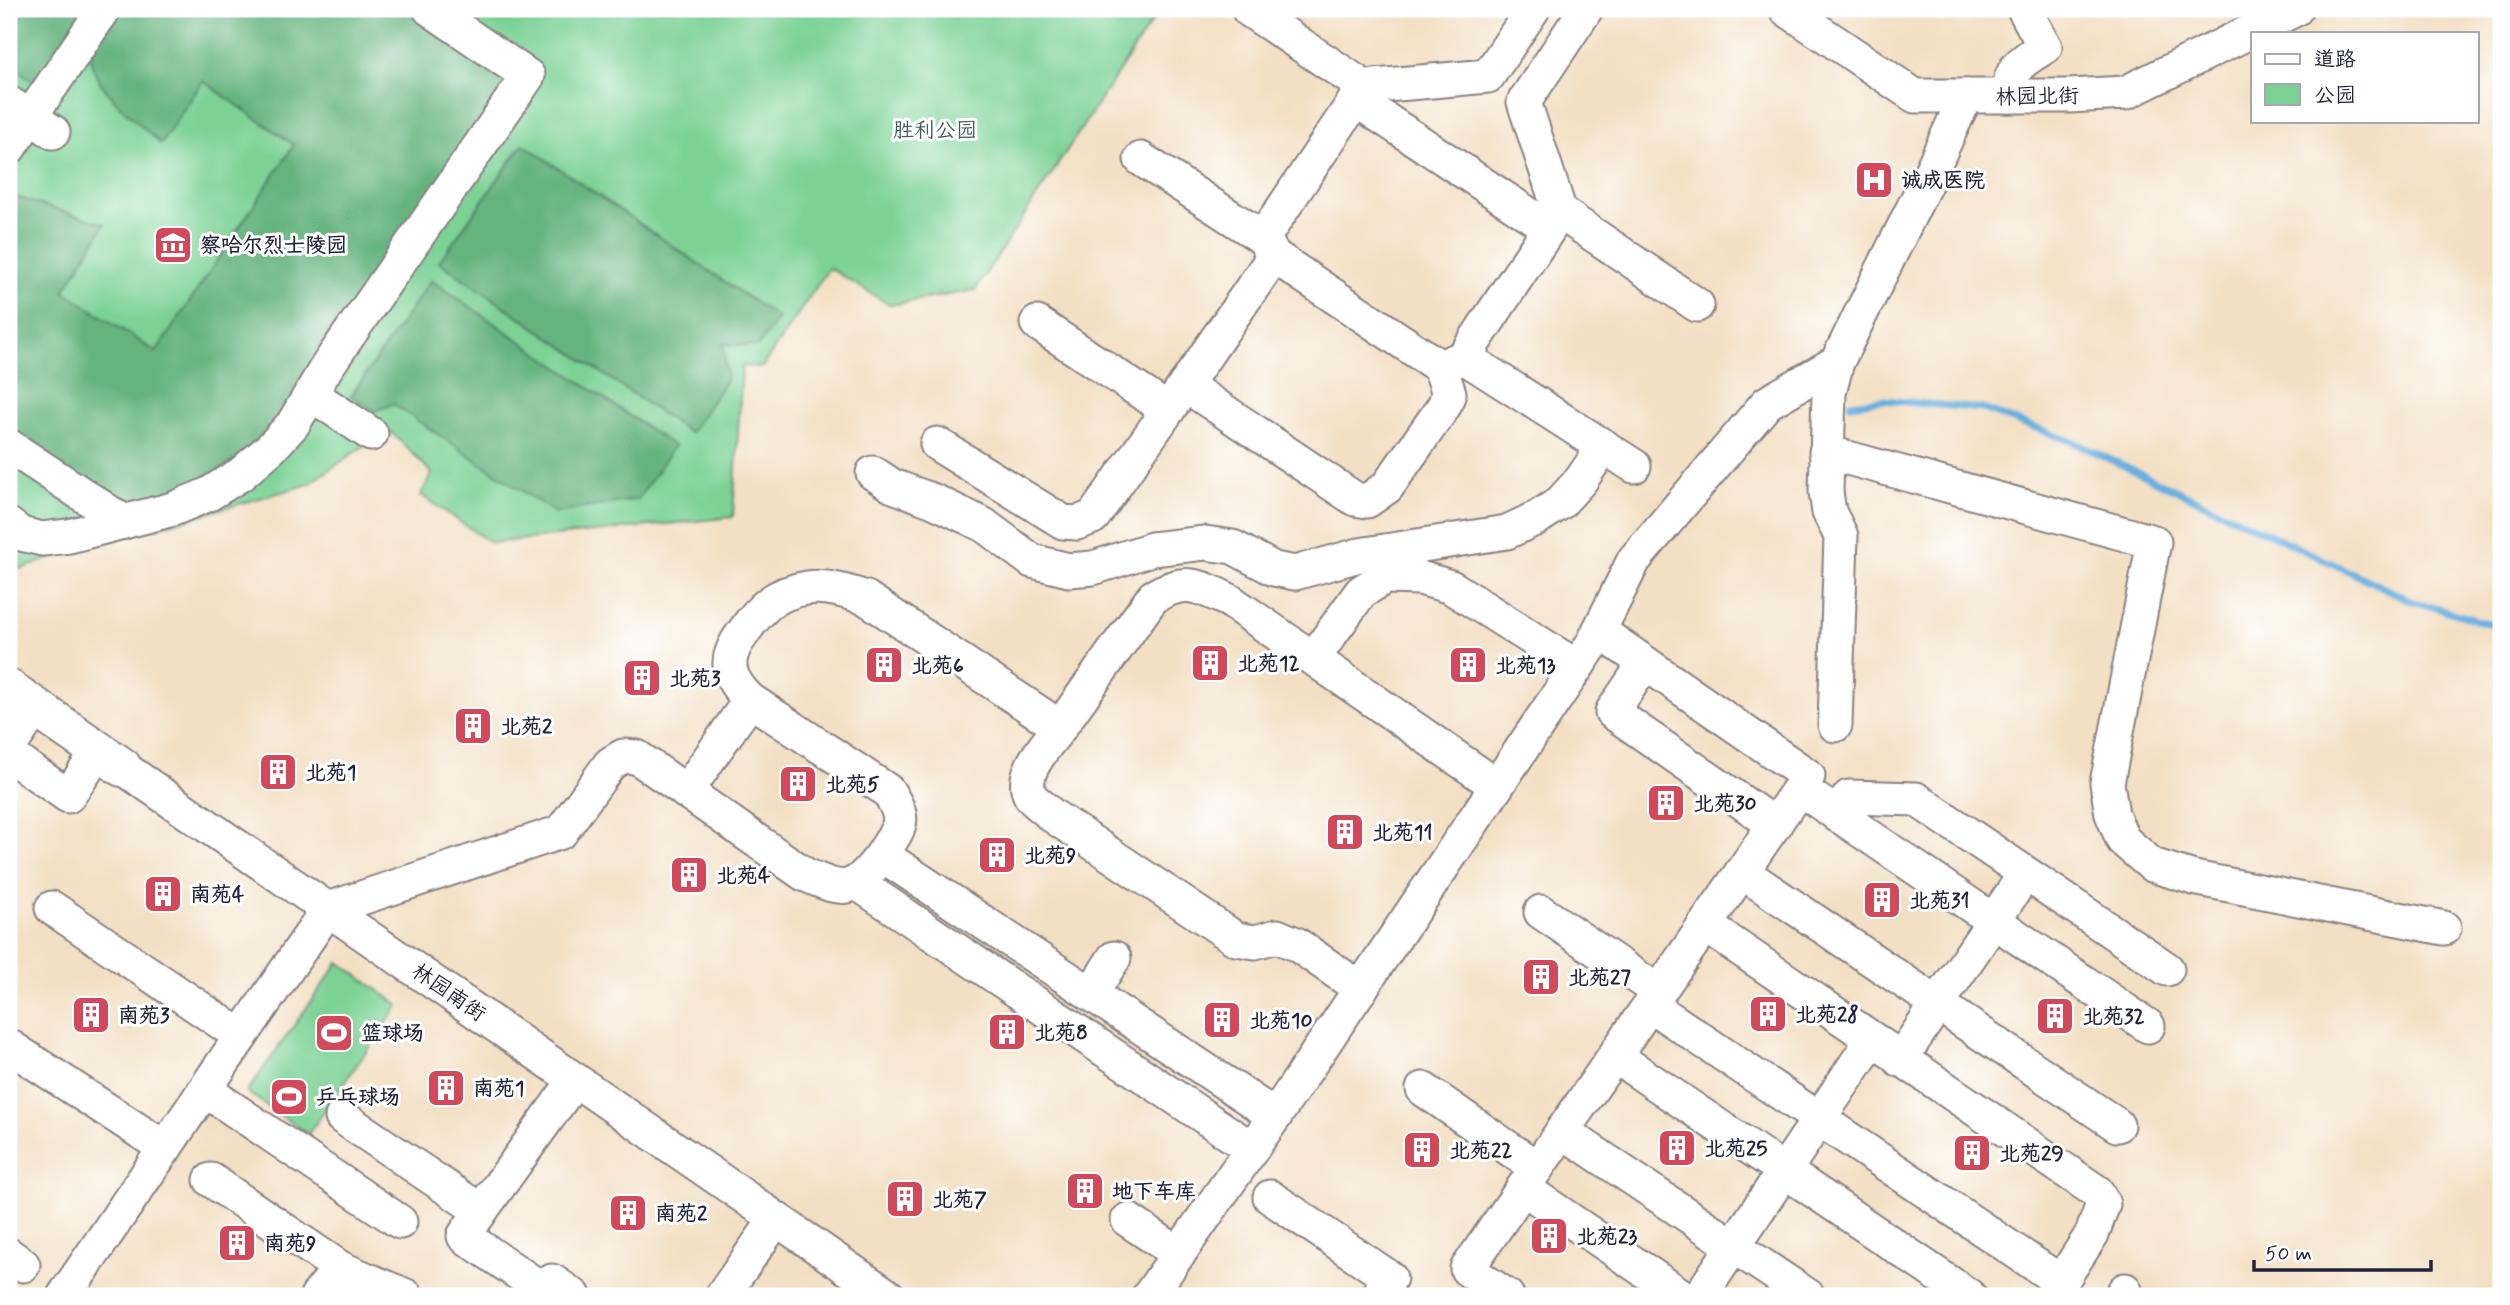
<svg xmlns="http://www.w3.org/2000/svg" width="2510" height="1305" font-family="Mynerve,'LXGW WenKai TC',sans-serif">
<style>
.green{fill:#7cd295;stroke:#4f7a68;stroke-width:2}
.forest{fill:#65b47e;stroke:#446b5c;stroke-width:2}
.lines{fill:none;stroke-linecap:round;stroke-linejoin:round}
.stream{stroke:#68afdf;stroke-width:7}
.minor-casing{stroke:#8a8180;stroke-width:37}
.major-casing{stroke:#8a8180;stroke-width:42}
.minor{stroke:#fff;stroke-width:33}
.major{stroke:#fff;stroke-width:38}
.labels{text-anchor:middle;stroke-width:6;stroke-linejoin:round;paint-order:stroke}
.street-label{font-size:21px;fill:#22223b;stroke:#fff}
.park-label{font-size:21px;fill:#42605a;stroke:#fff}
.poi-label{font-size:21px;font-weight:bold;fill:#22223b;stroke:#fff;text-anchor:start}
</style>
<rect width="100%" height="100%" fill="#fff"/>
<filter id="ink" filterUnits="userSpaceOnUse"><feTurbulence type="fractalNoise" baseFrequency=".0143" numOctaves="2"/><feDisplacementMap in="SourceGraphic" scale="14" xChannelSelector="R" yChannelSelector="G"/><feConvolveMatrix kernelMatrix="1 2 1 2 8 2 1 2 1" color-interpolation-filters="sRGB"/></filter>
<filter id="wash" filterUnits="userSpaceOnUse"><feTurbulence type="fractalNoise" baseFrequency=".00686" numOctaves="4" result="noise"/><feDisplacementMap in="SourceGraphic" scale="28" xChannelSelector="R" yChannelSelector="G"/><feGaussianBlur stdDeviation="1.57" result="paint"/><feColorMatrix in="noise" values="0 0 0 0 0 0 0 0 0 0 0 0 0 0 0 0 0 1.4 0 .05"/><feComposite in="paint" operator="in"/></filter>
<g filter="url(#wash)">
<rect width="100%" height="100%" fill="#f3e0c4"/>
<g class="green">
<polygon points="9,9 1160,9 975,290 890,305 829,268 762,367 742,366 733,517 491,543 421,495 432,473 388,429 309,484 52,558 21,569 9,564"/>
<polygon points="339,962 399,1005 308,1134 247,1092"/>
</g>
<g class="forest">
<polygon points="9,9 91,9 39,85 9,64"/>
<path d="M 122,9 L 413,9 L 516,78 L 279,430 L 179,498 L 122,514 L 9,439 L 9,195 L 105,224 L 64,291 L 156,352 L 294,145 L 203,81 L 161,144 C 142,125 80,78 93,50 C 99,35 113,22 122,9 Z"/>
<polygon points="523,144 778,318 758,346 723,344 727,379 690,433 439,262"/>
<polygon points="431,280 674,446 638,499 555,513 393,404 375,411 351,396"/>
</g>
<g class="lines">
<polyline class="stream" points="1850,404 1882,400 1983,409 2073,442 2412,601 2501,627"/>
</g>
</g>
<g filter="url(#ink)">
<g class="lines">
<defs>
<g id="minor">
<polyline points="1586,9 1524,102 1560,212 1697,305"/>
<polyline points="1786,9 1915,96 2069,96 2125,93 2296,9"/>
<polyline points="1249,10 1364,87 1488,76 1533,9"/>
<path d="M 2008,96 C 2010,66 2022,61 2045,47 L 2024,9"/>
<polyline points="1356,100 1549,228"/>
<polyline points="9,103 53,132"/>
<polyline points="9,148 104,9"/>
<polyline points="1141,159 1263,238 1274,256 1440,367 1464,357 1634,466"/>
<polyline points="1263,238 1364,87"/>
<polyline points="1037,323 1168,410 1274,256"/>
<polyline points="1464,357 1560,212"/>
<polyline points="1185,385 1355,499 1367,501 1387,487 1444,406 1449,393 1440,367"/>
<polyline points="312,395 371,434"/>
<polyline points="937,444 1063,522 1077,523 1093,517 1168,410"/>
<polyline points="9,446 124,522"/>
<polyline points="1826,452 2154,542 2107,783 2112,814 2123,840 2152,865 2194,878 2444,928"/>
<polyline points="873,473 893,486 934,501 984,525 1032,561 1069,570 1093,568 1152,549 1205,543 1233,547 1274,569 1295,573 1359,555 1507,532 1537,518 1560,503 1581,480 1604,446"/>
<polyline points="9,525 21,534 42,539 69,536 173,509 209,494 241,474 271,448 293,424 326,368 528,76 430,9"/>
<polyline points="1313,659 1361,592 1385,577 1420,578 1451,587 1577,667"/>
<polyline points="1645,663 1612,712 1775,825"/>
<polyline points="1835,725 1841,536 1829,512 1826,492 1829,393 1837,362"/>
<path d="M 1060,727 C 1048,744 1019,772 1030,795 C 1034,802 1045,808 1050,814 L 1236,939 L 1255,942 L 1277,936 L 1296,944 L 1361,989"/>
<polyline points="9,747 36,708"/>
<polyline points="9,755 68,796 99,751"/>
<polyline points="122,767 888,1296"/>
<polyline points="1800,789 2148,1026"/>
<polyline points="686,792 750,700"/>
<polyline points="1837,815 1849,797 1916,799 2167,969"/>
<path d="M 882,855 C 900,825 908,823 888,791 L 750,700 C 740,690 729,678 730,663 C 730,653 737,641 743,633 C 760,608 775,593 807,588 C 826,585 848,592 866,598 L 1060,727 L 1153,597 C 1185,578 1198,585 1230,601 L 1497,786"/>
<polyline points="1742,872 2117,1125"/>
<polyline points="857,883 1252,1149"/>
<polyline points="52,908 241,1036"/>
<polyline points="1541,912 1659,992"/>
<polyline points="1705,925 2097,1192 2103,1204 2092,1234 2061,1282"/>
<polyline points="1091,994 1114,958"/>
<polyline points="1650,1005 2061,1282 2052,1296"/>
<polyline points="9,1046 165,1148"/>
<polyline points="1615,1056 1969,1296"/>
<polyline points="1900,1060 2025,874"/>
<polyline points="1423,1089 1537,1168"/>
<polyline points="205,1090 400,1222"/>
<polyline points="342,1117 481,1211 575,1080"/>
<polyline points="1562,1131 1808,1296"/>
<polyline points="211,1180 340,1268"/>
<polyline points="1523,1188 1682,1296"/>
<polyline points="1270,1197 1390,1278 1381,1291 1388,1296"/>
<polyline points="481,1211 464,1236 533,1283"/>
<polyline points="1128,1220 1179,1254"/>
<polyline points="9,1255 23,1265"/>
<polyline points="552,1281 574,1296"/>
<path d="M 64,1296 L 328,909 L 561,832 L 610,764 L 623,756 L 637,757 L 804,874 C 846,893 853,893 882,855 L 1275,1116"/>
<polyline points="317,1296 340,1268 406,1296"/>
<polyline points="722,1296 776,1219"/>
<polyline points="1149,1296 1275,1116 1593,643 1634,560 1767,403 1837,362 1927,180 1966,96"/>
<polyline points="1507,1296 1467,1269 1808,776 1599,631"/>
<polyline points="1700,1296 1872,1040"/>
<polyline points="2121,1296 2125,1290"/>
</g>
<polyline id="major" points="9,689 122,767"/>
</defs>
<use href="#minor" class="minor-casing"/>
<use href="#major" class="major-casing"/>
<use href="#minor" class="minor"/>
<use href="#major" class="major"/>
</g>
</g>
<defs>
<symbol id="hospital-square" viewBox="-11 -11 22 22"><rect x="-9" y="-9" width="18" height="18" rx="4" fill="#d1495b" stroke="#fff"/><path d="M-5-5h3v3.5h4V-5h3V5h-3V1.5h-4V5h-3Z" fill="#fff"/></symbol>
<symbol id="museum-square" viewBox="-11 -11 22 22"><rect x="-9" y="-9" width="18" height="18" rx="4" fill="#d1495b" stroke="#fff"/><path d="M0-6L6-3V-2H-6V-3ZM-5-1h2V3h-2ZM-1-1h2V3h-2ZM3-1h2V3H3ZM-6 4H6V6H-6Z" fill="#fff"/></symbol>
<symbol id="building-square" viewBox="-11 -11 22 22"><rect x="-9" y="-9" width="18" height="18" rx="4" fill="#d1495b" stroke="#fff"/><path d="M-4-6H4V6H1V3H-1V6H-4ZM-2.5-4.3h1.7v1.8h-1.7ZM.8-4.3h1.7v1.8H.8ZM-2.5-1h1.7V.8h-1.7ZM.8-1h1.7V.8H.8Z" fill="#fff"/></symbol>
<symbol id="stadium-square" viewBox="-11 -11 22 22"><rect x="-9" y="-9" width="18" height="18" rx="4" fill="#d1495b" stroke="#fff"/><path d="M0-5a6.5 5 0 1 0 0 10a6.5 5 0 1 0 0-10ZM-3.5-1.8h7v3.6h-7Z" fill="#fff"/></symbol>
</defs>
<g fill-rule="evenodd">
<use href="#hospital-square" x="1852" y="158" width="44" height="44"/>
<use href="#museum-square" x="151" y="223" width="44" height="44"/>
<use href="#building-square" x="1188" y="641" width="44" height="44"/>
<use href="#building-square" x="862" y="643" width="44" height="44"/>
<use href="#building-square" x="1446" y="643" width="44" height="44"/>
<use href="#building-square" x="620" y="656" width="44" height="44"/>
<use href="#building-square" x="451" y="704" width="44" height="44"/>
<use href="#building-square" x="256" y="750" width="44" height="44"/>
<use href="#building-square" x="776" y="762" width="44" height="44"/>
<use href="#building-square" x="1644" y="781" width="44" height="44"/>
<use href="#building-square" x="1323" y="810" width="44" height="44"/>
<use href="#building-square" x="975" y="833" width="44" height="44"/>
<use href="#building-square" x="667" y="853" width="44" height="44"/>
<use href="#building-square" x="141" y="872" width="44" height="44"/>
<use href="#building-square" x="1860" y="878" width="44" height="44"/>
<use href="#building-square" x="1519" y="955" width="44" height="44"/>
<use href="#building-square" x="1746" y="992" width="44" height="44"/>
<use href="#building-square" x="69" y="993" width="44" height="44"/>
<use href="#building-square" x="2033" y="994" width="44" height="44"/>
<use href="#building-square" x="1200" y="998" width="44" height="44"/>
<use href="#building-square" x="985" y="1010" width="44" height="44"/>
<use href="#stadium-square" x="312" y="1011" width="44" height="44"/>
<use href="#building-square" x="424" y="1066" width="44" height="44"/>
<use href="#stadium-square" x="267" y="1075" width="44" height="44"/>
<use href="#building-square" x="1655" y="1126" width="44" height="44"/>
<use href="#building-square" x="1400" y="1128" width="44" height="44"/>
<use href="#building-square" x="1950" y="1131" width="44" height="44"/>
<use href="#building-square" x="1063" y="1169" width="44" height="44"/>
<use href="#building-square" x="883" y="1177" width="44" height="44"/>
<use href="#building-square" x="606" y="1191" width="44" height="44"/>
<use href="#building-square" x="1527" y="1214" width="44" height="44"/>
<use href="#building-square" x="215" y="1221" width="44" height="44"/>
</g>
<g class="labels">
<g class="street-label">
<text transform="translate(2037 96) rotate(-1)" y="7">林园北街</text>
<text transform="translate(449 992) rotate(35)" y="7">林园南街</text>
</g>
<g class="park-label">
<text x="935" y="137">胜利公园</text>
</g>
<g class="poi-label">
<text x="1901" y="187">诚成医院</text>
<text x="200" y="252">察哈尔烈士陵园</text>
<text x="1237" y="670">北苑12</text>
<text x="911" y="672">北苑6</text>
<text x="1495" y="672">北苑13</text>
<text x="669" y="685">北苑3</text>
<text x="500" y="733">北苑2</text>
<text x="305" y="779">北苑1</text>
<text x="825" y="791">北苑5</text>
<text x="1693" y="810">北苑30</text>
<text x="1372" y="839">北苑11</text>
<text x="1024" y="862">北苑9</text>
<text x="716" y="882">北苑4</text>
<text x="190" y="901">南苑4</text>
<text x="1909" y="907">北苑31</text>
<text x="1568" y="984">北苑27</text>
<text x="1795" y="1021">北苑28</text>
<text x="118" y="1022">南苑3</text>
<text x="2082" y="1023">北苑32</text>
<text x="1249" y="1027">北苑10</text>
<text x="1034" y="1039">北苑8</text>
<text x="361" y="1040">篮球场</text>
<text x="473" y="1095">南苑1</text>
<text x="316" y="1104">乒乓球场</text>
<text x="1704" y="1155">北苑25</text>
<text x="1449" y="1157">北苑22</text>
<text x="1999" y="1160">北苑29</text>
<text x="1112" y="1198">地下车库</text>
<text x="932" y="1206">北苑7</text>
<text x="655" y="1220">南苑2</text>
<text x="1576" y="1243">北苑23</text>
<text x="264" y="1250">南苑9</text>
</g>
</g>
<rect width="2510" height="1305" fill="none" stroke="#fff" stroke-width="35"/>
<rect x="2251" y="32" width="228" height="91" fill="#ffffff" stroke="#a7a7b1" stroke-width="2"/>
<rect x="2265" y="54" width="35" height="10" fill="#ffffff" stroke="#a7a7b1" stroke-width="2"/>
<text x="2314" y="66" font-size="21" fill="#22223b">道路</text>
<rect x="2265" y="84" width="35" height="21" fill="#7cd295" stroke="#a7a7b1" stroke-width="2"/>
<text x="2314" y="102" font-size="21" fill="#22223b">公园</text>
<path d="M2254 1260v10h177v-10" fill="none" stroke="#22223b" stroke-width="3.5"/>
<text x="2265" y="1260" font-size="21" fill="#22223b" stroke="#ffffff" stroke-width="5" paint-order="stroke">50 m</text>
</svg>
